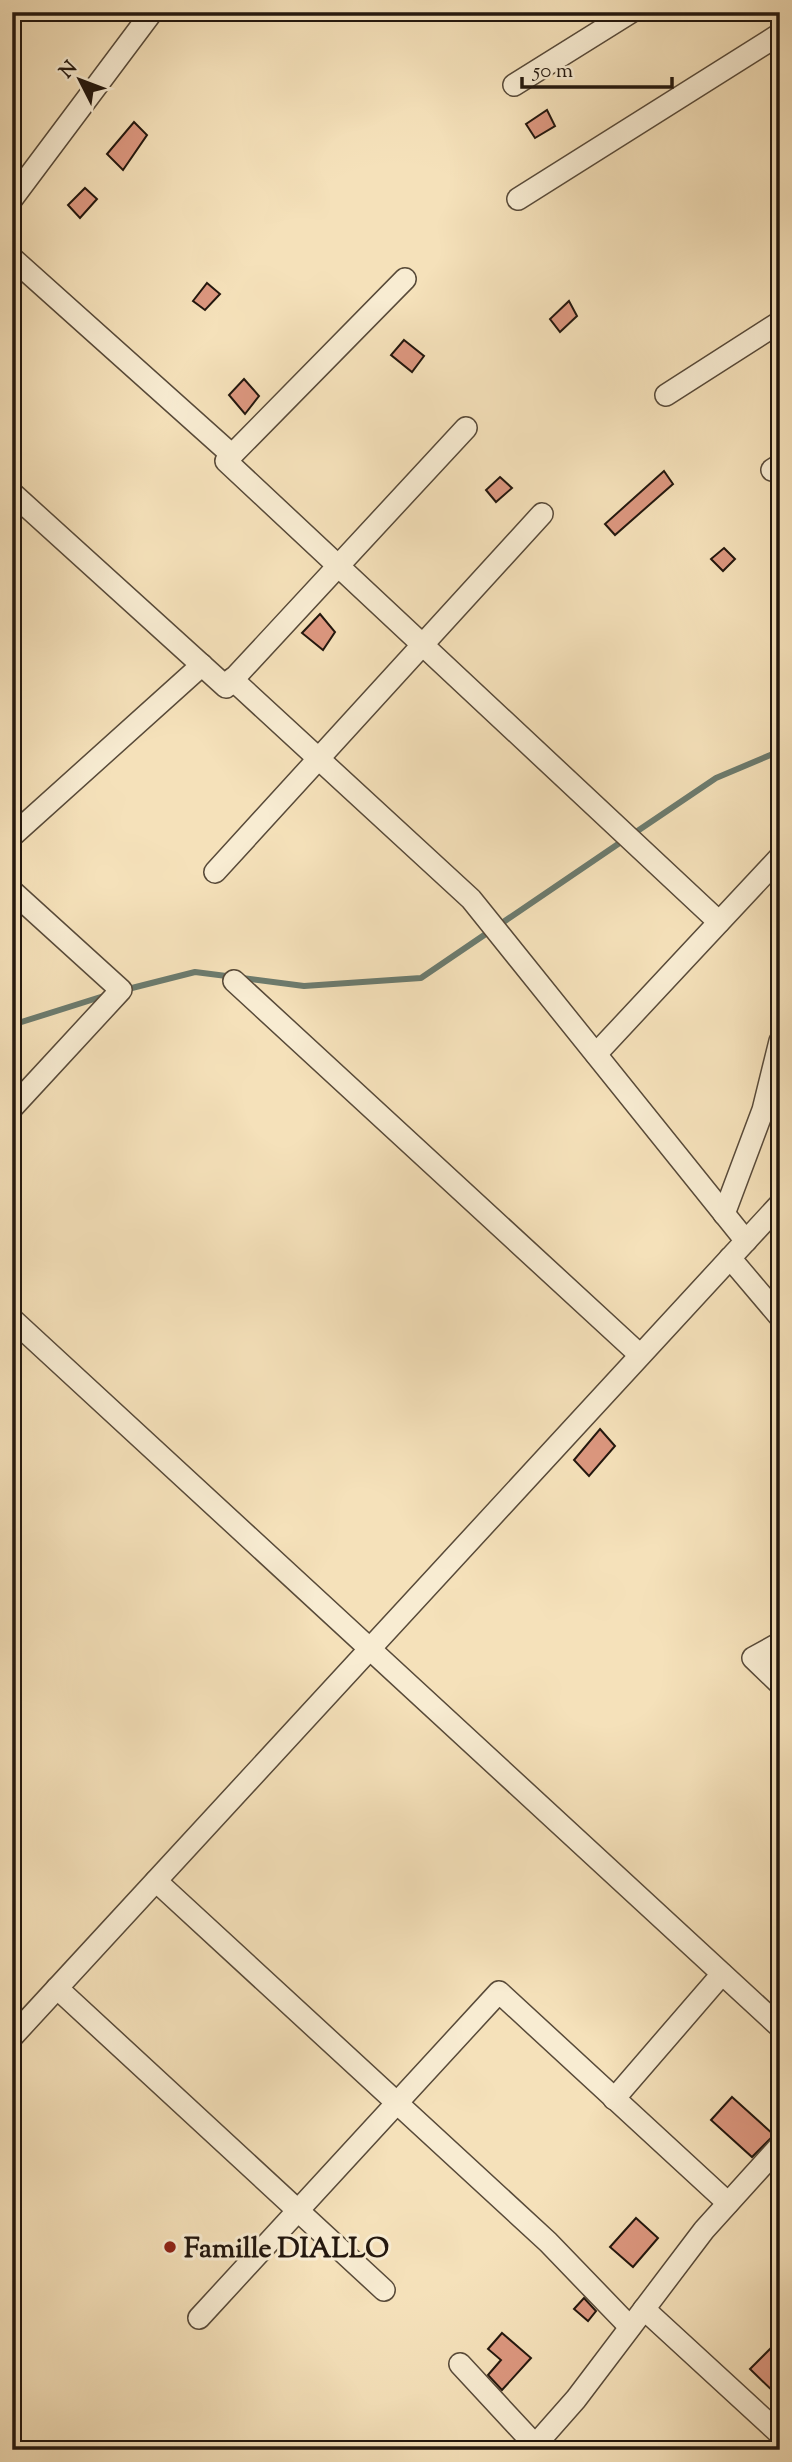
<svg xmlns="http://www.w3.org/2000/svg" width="792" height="2462" font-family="'Sorts Mill Goudy',serif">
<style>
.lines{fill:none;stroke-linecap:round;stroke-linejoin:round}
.stream{stroke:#6c7b6e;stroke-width:6}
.building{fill:#dc977f;stroke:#23170e;stroke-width:2}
.street-casing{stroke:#584a39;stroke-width:24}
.street{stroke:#f8ecd2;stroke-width:21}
.poi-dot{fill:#8f2418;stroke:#f8ecd2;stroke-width:2.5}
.labels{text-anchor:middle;stroke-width:6;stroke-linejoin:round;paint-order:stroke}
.poi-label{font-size:28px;font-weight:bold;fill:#23170e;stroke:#f8ecd2;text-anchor:start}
</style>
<rect width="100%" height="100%" fill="#f5e1ba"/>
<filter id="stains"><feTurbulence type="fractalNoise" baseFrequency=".00286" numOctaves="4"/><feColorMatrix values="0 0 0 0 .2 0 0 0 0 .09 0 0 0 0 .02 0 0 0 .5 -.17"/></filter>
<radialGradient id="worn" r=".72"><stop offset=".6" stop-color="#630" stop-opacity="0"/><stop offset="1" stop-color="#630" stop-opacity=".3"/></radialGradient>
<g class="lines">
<g class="stream">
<polyline points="633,834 716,778 780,751"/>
<polyline points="124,990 195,972 304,986 421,978 624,840"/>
<polyline points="12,1025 107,995"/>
</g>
</g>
<g class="building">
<polygon points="547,110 555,126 535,138 526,124"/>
<polygon points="134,122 147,135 123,170 107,154"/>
<polygon points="85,188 97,199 80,218 68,205"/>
<polygon points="207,283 220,294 205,310 193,301"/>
<polygon points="569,301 577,316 560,332 550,319"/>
<polygon points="404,340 424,356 412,372 391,355"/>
<polygon points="244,379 259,396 245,414 229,395"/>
<polygon points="664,471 673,484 615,535 605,524"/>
<polygon points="500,477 512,488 496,502 486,490"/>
<polygon points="724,548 735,559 723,571 711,559"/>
<polygon points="320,614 335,632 323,650 302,633"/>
<polygon points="600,1429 615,1446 589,1476 574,1460"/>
<polygon points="732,2097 774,2135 752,2157 711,2120"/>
<polygon points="636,2218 658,2238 633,2267 610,2247"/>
<polygon points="584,2298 596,2311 588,2321 574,2309"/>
<polygon points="502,2333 531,2358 502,2390 488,2375 501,2360 488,2349"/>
<polygon points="780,2339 780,2398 750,2369"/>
</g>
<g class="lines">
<defs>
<g id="street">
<polyline points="514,85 631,12"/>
<polyline points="12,199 152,12"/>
<polyline points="518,199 780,34"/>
<polyline points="12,258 232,455"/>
<polyline points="405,279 226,461 719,922"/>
<polyline points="666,395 780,322"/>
<polyline points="772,470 780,465"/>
<polyline points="12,493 226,687 466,428"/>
<polyline points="232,679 471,899 746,1241"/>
<polyline points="12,836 202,665"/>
<polyline points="215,872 542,514"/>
<polyline points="12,891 121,990 12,1108"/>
<polyline points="234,981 640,1355"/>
<polyline points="596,1054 780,857"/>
<polyline points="724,1214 763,1110 780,1041"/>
<polyline points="730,1258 780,1317"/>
<polyline points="12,1319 780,2027"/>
<polyline points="780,1643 753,1658 780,1684"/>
<polyline points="156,1881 548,2242 630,2327"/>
<polyline points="57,1988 384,2290"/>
<polyline points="12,2037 780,1204"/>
<polyline points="614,2099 722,1974"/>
<polyline points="644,2309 780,2434"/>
<polyline points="199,2318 499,1992 728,2203"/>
<polyline points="460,2364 535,2445"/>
<polyline points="531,2450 576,2399 704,2230 780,2146"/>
</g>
</defs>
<use href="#street" class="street-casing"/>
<use href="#street" class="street"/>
</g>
<circle class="poi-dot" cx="170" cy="2247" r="7"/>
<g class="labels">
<g class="poi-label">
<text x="184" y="2257">Famille DIALLO</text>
</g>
</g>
<rect width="792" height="2462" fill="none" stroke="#f5e1ba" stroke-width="42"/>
<rect x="14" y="14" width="764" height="2434" fill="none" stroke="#23170e" stroke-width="3.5"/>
<rect x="21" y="21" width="750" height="2420" fill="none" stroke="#23170e" stroke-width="2"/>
<g transform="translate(80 80) rotate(312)" stroke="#f8ecd2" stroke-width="5" paint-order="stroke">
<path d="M0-5L12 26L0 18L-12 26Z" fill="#23170e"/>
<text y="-10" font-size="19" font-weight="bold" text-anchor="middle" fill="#23170e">N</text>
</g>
<path d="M522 77v10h150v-10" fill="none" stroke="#23170e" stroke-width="3.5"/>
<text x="533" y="77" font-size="21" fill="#23170e" stroke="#f8ecd2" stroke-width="5" paint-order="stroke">50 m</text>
<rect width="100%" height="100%" filter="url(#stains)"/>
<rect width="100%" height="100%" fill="url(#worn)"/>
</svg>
